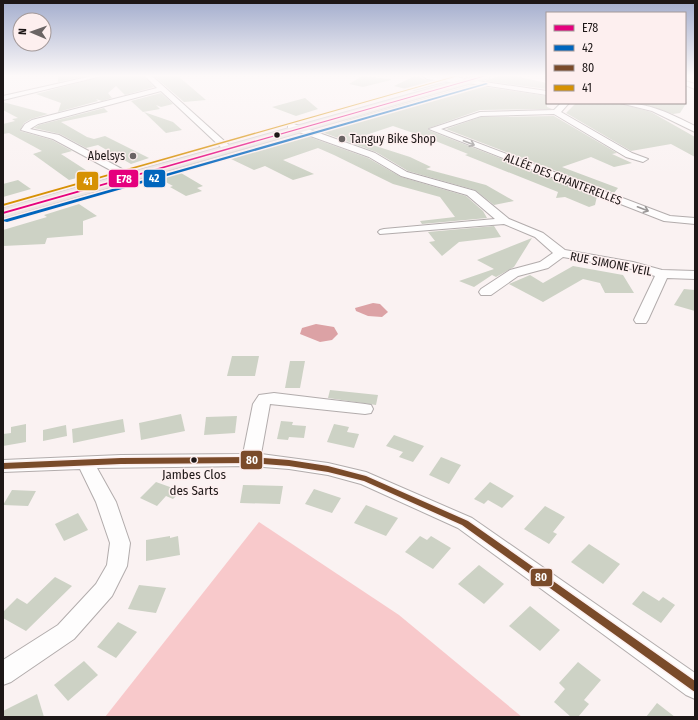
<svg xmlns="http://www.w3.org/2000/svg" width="698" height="720" font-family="'Fira Sans Condensed',sans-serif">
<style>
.green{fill:#f8c9cb}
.water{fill:#dca2a5}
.building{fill:#cdd2c5}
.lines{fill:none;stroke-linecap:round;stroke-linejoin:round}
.minor-casing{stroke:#b2acac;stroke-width:2}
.tertiary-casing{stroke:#b2acac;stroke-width:2}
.primary-casing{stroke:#d5d0d0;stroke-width:2}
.minor{fill:#fefdfd;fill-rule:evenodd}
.tertiary{fill:#fefdfd;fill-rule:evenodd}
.primary{fill:#eee4e4;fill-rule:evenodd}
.bus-1-casing{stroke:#fdefef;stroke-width:3}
.bus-2-casing{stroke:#fdefef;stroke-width:3}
.bus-3-casing{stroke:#fdefef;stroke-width:3}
.bus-4-casing{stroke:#fdefef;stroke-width:3}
.bus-1{fill:#e5007d;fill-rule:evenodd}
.bus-2{fill:#0065bd;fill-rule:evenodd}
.bus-3{fill:#7a4b2a;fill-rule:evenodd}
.bus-4{fill:#d69103;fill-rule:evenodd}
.oneway{stroke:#999696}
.bus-dot{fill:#1d1717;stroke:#fdefef;stroke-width:1.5}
.poi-dot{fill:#6a6464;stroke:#fdefef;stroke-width:1.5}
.labels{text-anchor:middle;stroke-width:3;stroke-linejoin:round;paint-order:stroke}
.far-poi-label{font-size:12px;fill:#1d1717;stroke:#fdefef;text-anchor:start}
.far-street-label{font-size:12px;fill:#1d1717;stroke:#fdefef}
.bus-label{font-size:13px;fill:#1d1717;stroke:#fdefef}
.line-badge{stroke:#fdefef;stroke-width:1.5}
.badge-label{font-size:11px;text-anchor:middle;font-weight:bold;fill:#fff}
</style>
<rect width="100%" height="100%" fill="#faf2f2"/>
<polygon class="green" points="259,522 399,615 522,717 105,717"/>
<g class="water">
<polygon points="373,303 380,304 388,312 382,317 368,316 356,311 355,308"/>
<polygon points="316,324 334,327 338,334 332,340 320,342 300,334 302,328"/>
</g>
<g class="building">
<polygon points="58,76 87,76 58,82"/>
<polygon points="103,76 144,76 154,87 125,95 116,86 108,93 112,98 102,101 96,99 98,101 58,112 61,103 36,94"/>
<polygon points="154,76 178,76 206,100 184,102"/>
<polygon points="362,76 391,79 391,80 363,87 349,84"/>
<polygon points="415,76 427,80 445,83 414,91 394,86"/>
<polygon points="498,76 515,76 547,83 547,89 485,81"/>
<polygon points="472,85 547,96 547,107 552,109 480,110 429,128 428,130 597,196 595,205 589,207 565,197 556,198 558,192 465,155 468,154 428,138 393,126 354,139 410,157 431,167 426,169 486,185 514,201 494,205 475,190 408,171 376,152 319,131 351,119"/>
<polygon points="161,93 173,104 161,107 156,105 160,109 143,112 131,101"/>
<polygon points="305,98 318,109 296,116 272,107"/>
<polygon points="3,102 48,114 31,119 24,123 20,131 52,140 72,151 61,154 92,174 69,180 33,154 42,151 9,133 3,134 3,124 15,121 12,119 18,118 3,110"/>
<polygon points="685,102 687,102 680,113 673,114 639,103"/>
<polygon points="576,103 619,103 651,112 695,137 695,157 671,144 631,151 566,113"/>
<polygon points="104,108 108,112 61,122 87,137 94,139 105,136 149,158 131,164 98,145 86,148 60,134 34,128 39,125"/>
<polygon points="144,112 173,122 182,130 166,133"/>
<polygon points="554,116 617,153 612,154 632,163 614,167 591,157 562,167 618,188 614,193 446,129 481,117"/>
<polygon points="304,135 368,158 401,177 466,196 483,211 487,218 422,224 420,221 455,217 440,197 393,184 334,155 318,148 283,160 314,174 293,180 265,166 254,170 231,159"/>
<polygon points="181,173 203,186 197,188 202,191 186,196 170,187 173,186 160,179"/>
<polygon points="18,180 31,189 3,197 3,184"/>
<polygon points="79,204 97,216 83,221 83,235 47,238 45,244 3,246 3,230 47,217 44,215"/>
<polygon points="494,226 501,237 459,242 442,256 429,242 435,241 428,232"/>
<polygon points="532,238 514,267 496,277 492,275 474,287 459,281 494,269 477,260"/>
<polygon points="573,266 623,275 634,293 605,293 600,283 583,279 543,302 509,284 530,275 543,283"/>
<polygon points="684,289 695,290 695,311 674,305"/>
<polygon points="232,356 259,356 255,376 227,376"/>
<polygon points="290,361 305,361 300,388 285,388"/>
<polygon points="330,390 378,395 376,405 328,398"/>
<polygon points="181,414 185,431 141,440 139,423"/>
<polygon points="237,416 235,433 204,435 206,417"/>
<polygon points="123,419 125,432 73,443 72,429"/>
<polygon points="281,421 293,422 292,425 306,426 304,438 289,437 288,440 277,439"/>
<polygon points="26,424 26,442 3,446 3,434 11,433 11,427"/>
<polygon points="334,424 349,427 347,432 359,434 354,448 327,442"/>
<polygon points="66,425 67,436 43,441 43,430"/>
<polygon points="394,435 424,446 413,462 399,457 403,452 386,446"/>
<polygon points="441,457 461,465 449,484 429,475"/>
<polygon points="156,482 181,491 173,499 166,496 157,506 140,498"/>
<polygon points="490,482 514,496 502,508 488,500 484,504 474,499"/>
<polygon points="243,485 283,486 280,504 240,503"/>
<polygon points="314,489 341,498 332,513 305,504"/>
<polygon points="12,490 36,491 28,506 3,505"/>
<polygon points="366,505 398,518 386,536 354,523"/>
<polygon points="545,506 565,517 553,532 557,534 549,544 524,529"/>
<polygon points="78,513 88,530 64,541 55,524"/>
<polygon points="170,536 170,538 178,536 180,555 146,561 146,540"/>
<polygon points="420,536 427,540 431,536 451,548 433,569 405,552"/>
<polygon points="589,544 620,564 603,584 571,562"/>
<polygon points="479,565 504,584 484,604 458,584"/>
<polygon points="55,577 72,586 26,631 3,618 3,612 17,598 27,604"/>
<polygon points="139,585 166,588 156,613 128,609"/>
<polygon points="643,591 659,601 663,597 675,605 661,623 632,604"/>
<polygon points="530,606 560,630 540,651 509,626"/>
<polygon points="118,622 137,632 116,658 97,647"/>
<polygon points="84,661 98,675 68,701 54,685"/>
<polygon points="578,662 601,680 584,700 589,704 578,717 571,717 554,702 565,689 559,683"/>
<polygon points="37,694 44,717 3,717 3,711"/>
<polygon points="657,703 675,717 646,717"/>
</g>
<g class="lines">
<defs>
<g id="minor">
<polygon points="92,76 102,76 3,100 3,96"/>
<polygon points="145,76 152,76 231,147 231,151 225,151 161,91 38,124 30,129 59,135 133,175 135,177 133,179 127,179 53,139 21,130 25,124 32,120 157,88"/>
<polygon points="464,79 547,91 547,95 462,82 462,80"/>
<polygon points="685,81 695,84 695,89 685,85"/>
<polygon points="561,103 569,103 561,112 632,153 648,159 643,162 626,157 554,114 481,116 441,129 670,216 695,218 695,224 664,221 429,129 480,112 554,110"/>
<path d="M 620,103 C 650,103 669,113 695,126 L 695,132 L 652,111 Z"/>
<polygon points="288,124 294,124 375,153 407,172 475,191 509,219 543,233 565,250 633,262 662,270 695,271 695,279 667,278 648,320 646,323 636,323 634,320 655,276 632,269 563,257 548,268 518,276 491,295 481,295 479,292 481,289 510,270 540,262 553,253 535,237 504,224 380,234 378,232 380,230 384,229 495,219 467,195 401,176 369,157 288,128"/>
<polygon points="274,393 365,404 371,405 373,409 371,413 365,414 270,404 261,454 328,463 366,472 472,518 695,673 695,699 686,695 458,528 361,484 328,475 289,469 251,466 97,468 116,502 130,543 127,566 112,596 74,639 11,682 3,685 3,660 58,625 96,584 107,565 110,543 96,502 80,469 3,472 3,460 121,455 243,454 253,404 259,395"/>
</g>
<path id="tertiary" d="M 423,76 C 432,75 461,75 468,81 L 464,84 L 427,79 Z"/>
<polygon id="primary" points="475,76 490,76 489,78 3,218 3,208"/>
</defs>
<use href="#minor" class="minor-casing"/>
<use href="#tertiary" class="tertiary-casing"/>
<use href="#primary" class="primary-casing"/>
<use href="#minor" class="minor"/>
<use href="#tertiary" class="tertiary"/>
<use href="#primary" class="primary"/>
<defs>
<polygon id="bus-1" points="483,76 486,76 3,214 3,212"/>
<polygon id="bus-2" points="486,83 488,84 7,222 3,221 3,220"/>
<polygon id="bus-3" points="251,457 289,460 328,466 366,476 468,521 695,681 695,692 692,690 462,525 364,481 328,472 289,466 251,463 121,464 3,469 3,463 121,458"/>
<polygon id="bus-4" points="455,76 458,76 3,206 3,204"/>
</defs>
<use href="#bus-1" class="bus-1-casing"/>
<use href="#bus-2" class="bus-2-casing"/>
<use href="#bus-3" class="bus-3-casing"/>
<use href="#bus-4" class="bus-4-casing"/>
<use href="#bus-1" class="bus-1"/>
<use href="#bus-2" class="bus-2"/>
<use href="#bus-3" class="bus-3"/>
<use href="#bus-4" class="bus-4"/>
</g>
<defs><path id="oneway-shaft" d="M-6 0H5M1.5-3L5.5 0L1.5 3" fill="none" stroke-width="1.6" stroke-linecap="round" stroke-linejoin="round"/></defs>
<g class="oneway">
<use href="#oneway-shaft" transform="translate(469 143) rotate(21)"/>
<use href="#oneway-shaft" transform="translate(643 209) rotate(21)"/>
</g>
<linearGradient id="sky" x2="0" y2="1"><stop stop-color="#a3adcd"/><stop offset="0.43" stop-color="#fdf9f9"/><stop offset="1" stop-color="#fdf9f9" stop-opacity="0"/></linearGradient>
<rect width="698" height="176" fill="url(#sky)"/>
<g class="bus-dot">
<circle cx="277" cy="135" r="3.5"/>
<circle cx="194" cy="460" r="3.5"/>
</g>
<g class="poi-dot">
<circle cx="342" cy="139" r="4"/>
<circle cx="133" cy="156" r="4"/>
</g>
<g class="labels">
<g class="far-poi-label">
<text x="350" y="143">Tanguy Bike Shop</text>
<text x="125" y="160" text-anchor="end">Abelsys</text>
</g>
<g class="far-street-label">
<text transform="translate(563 179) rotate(21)" y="4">ALLÉE DES CHANTERELLES</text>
<text transform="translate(611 264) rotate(11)" y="4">RUE SIMONE VEIL</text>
</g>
<g class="bus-label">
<text x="194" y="479">Jambes Clos<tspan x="194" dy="16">des Sarts</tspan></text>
</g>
</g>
<g class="line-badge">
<rect x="143" y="169" width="23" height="19" rx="4" fill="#0065bd"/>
<rect x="108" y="169" width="31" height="19" rx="4" fill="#e5007d"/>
<rect x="76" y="171" width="23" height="20" rx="4" fill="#d69103"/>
<rect x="240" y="450" width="23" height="20" rx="4" fill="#7a4b2a"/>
<rect x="530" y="568" width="23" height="19" rx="4" fill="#7a4b2a"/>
</g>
<g class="badge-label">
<text x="154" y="182">42</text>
<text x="124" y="183">E78</text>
<text x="88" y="185">41</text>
<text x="252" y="464">80</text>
<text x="541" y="581">80</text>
</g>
<rect width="698" height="720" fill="none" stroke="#1d1717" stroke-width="8"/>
<rect x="546" y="12" width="140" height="92" fill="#fdefef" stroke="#a39999"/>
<rect x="554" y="25" width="20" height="6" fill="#e5007d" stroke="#a39999"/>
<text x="582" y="32" font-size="12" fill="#1d1717">E78</text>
<rect x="554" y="45" width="20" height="6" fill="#0065bd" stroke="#a39999"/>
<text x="582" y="52" font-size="12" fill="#1d1717">42</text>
<rect x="554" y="65" width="20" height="6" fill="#7a4b2a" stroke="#a39999"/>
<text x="582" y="72" font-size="12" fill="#1d1717">80</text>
<rect x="554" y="85" width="20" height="6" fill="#d69103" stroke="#a39999"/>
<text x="582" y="92" font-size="12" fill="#1d1717">41</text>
<g transform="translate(32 32) rotate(272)"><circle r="19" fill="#fdefef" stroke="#a39999"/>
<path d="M0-3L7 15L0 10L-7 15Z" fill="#6a6464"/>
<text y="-6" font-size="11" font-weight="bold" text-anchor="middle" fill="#1d1717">N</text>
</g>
</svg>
